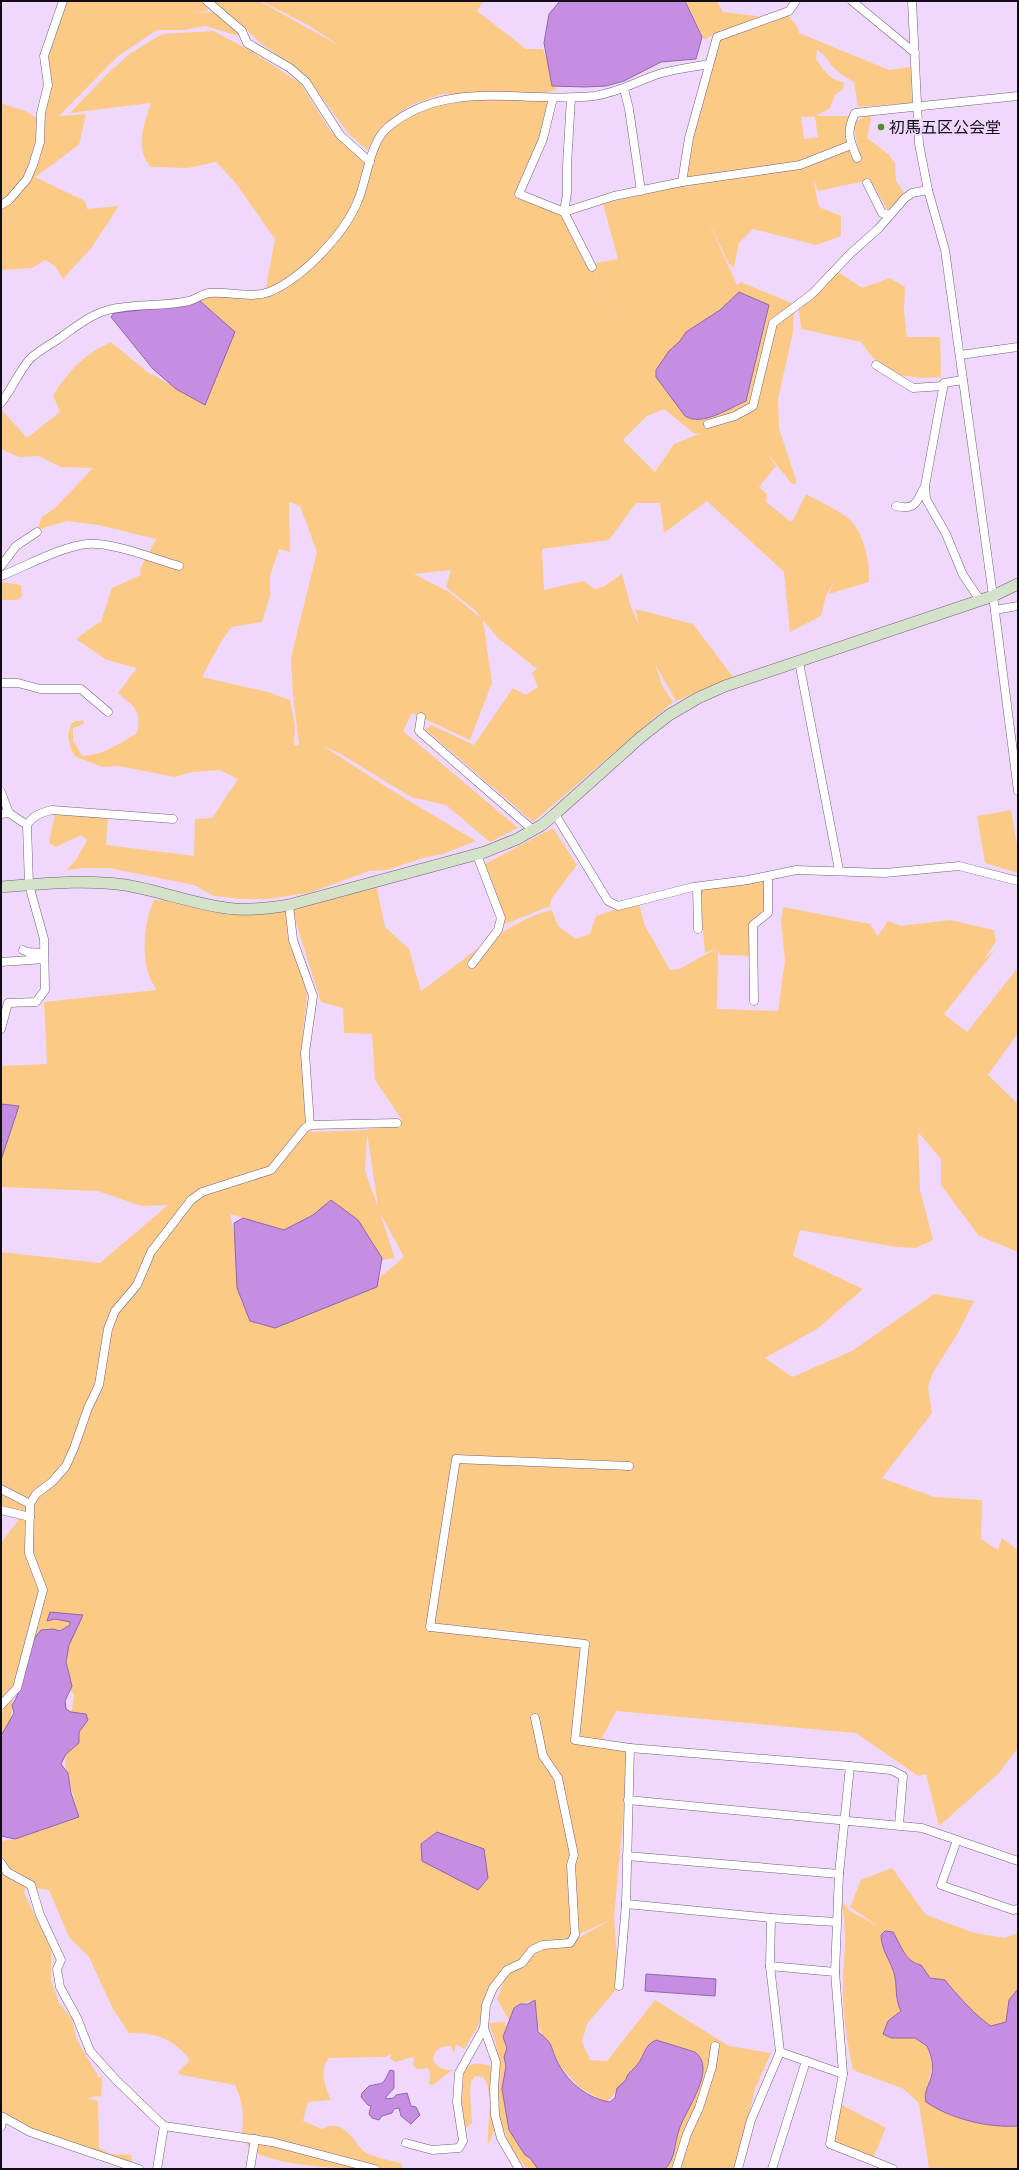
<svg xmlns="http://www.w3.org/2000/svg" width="1019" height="2170" font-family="'Zilla Slab','Noto Sans JP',serif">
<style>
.green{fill:#fbca87;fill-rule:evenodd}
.water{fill:#c68ee2;stroke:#9067a5}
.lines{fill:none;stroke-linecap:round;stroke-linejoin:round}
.street-casing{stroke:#745f7f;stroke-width:9}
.secondary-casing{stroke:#745f7f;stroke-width:12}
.street{stroke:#fff;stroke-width:8}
.secondary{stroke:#d3e2c8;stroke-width:11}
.poi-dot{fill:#528a24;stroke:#f0d8fd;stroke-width:1.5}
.labels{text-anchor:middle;stroke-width:4;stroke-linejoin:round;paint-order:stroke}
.poi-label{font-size:16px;fill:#130b17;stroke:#f0d8fd;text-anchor:start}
</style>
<rect width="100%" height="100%" fill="#f0d8fd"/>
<g class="green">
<polygon points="65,1 206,1 208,11 194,13 215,12 237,31 239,36 205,26 185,30 157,30 118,56 59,116 86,114 79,145 35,177 85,201 87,209 119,206 92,247 63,279 55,266 45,260 32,268 1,270 1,103 25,111 38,119 49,118 41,117 48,85 44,56"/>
<path d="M 207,1 L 259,1 L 340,46 L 308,25 L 261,1 L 484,1 L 477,11 L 526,49 L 543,49 L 557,90 L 523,97 L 550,101 L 538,144 L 514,197 L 561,214 L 568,230 L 590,261 L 615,317 L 591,264 L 618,259 L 603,204 L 682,185 L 693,188 L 682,182 L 717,37 L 787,14 L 797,26 L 799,33 L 889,70 L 911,67 L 912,106 L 895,104 L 858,107 L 854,82 C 847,78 840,74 835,69 C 828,62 826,55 817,50 L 816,59 C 825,71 829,80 844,82 L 843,89 L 835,95 L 830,108 L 816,116 L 849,116 L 855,146 L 859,153 L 853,123 L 872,113 L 867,138 L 888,154 L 895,163 L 896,181 L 904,193 L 888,210 L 870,180 L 818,191 L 813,179 L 819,207 L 841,216 L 841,236 L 816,245 L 753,229 L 739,243 L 734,268 L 729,264 L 706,216 L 737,285 L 741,282 L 794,304 L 793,332 L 778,399 L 779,428 L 797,483 L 792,484 L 764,449 L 776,466 L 759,487 L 767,494 L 766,502 L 790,521 L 793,520 L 806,494 C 818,501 844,512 853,523 C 865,539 870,562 869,582 L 829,594 L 834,581 L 826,596 L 821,616 L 790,632 L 784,572 L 707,501 L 664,533 L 660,503 L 636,503 L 609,540 L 542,549 L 544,590 L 584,581 L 594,589 L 603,587 L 622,574 L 631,607 L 639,625 L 635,609 L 693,624 L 733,677 L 676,701 L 655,664 L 662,685 L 673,702 L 533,822 L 425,729 L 431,725 L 474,745 L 513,688 L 526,695 L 538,687 L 532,673 L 541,664 L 536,668 L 498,638 L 483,620 L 492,683 L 470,740 L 412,713 L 403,731 L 518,828 L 490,842 L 446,805 L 411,797 L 339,753 L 323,746 L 388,788 L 476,841 L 443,854 L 423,858 L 387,870 L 369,871 L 309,893 L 267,899 L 242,899 L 214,896 L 194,885 L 109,868 L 85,868 L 67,870 L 76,860 L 87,840 L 81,835 L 56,847 L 49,843 L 55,813 L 108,814 L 106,845 L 194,856 L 195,819 L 212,818 L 238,779 L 220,770 L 192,772 L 175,777 L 118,766 L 102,767 L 76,757 L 71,750 L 68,736 L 71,724 L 76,721 L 84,721 L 84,724 L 73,728 L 73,740 L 82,756 C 104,755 119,744 137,733 C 142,709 134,707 118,693 L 137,668 L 107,660 L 76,639 L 101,621 L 112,588 L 141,575 L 140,569 L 156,539 L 98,525 L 67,521 L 37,530 L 42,517 L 55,508 L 93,468 L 61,467 L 39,456 L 19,457 L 1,449 L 1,409 L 27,438 L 60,412 L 53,395 C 70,370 83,355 111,342 L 151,375 L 152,374 L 205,405 L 235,332 L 200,301 L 219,292 L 265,292 L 275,239 L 235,182 L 216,162 L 188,168 L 151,167 C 134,148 144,125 151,103 L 70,113 L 109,72 L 131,53 L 162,34 L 213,31 L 253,52 L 301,84 L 331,132 L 369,162 L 385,129 L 450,97 L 473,95 L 442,94 L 409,106 L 382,126 L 367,150 L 349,134 L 305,75 L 259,42 L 238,21 ZM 801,117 L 815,117 L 818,137 L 804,139 ZM 664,409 L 695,434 L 701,433 L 674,444 L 655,472 L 623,440 L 647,416 ZM 289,502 L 300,506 L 317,552 L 291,658 L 293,695 L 299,744 L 294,746 L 295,726 L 290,700 L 268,692 L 202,677 L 222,640 L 232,627 L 262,622 L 270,596 L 270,576 L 279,549 L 290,552 ZM 451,570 L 446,587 L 476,611 L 481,618 L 449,592 L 414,574 Z"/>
<polygon points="686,1 717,1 723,12 757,16 761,18 714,34 704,40"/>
<polygon points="835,270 862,288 890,278 905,287 904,311 907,337 940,337 941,377 922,378 898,375 873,358 861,342 801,329 799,310"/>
<polygon points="1,582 21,585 22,596 17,600 1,600"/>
<polygon points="1011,810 1018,850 1018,873 985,863 977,816"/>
<polygon points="553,828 577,865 552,898 550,906 503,925 483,865"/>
<path d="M 768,876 L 768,913 L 752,923 L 752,956 L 720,955 L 718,950 L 717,1009 L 778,1011 L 785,961 L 781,920 L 783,907 L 870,924 L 878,936 L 888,921 L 901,926 L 950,920 L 994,930 L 996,941 L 984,959 L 995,950 L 944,1014 L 967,1032 L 1016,970 L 1018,973 L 1018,1033 L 988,1075 L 1018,1104 L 1018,1252 L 979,1236 L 941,1185 L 941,1159 L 918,1132 L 920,1190 L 933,1240 L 916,1248 L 896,1247 L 800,1230 L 793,1256 L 863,1289 L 817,1329 L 765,1358 L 792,1377 L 852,1351 L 934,1294 L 974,1301 L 958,1333 L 933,1372 L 928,1387 L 932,1413 L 882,1478 L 934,1497 L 982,1500 L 981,1539 L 998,1550 L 1002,1538 L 1018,1550 L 1018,1748 L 998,1774 L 939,1826 L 926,1774 L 918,1776 L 856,1733 L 616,1711 L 602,1738 L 629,1754 L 614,1918 L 619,1986 L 587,2024 L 582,2042 L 590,2060 L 607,2061 L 655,2000 L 729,2046 L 771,2053 L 755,2089 L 736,2169 L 658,2169 L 652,2052 L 606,2103 L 579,2087 L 559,2065 L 536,2023 L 535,2000 L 520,2004 L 509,2020 L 497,1999 L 504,1982 L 488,2001 L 477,2028 L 464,2049 L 456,2044 L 454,2053 L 451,2046 C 430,2044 425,2070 452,2070 L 433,2085 L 429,2084 L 430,2075 L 428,2068 L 417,2069 L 413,2066 L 414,2059 L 412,2057 L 396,2062 L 390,2059 L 391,2054 L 385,2057 L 329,2058 C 319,2070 325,2087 331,2100 L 308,2102 L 303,2121 L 322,2129 C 343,2117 352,2140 365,2152 C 371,2157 393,2161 401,2163 L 403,2169 C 365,2169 285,2170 253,2151 C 249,2148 245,2141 241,2137 C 245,2119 243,2102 235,2085 L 181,2075 L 178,2072 L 190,2060 C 172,2038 158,2033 129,2033 L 112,2007 L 89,1957 L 69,1937 L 49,1890 L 32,1888 L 1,1860 L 1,1841 L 15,1839 L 79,1817 L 65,1764 L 74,1695 L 64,1681 L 64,1666 L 13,1694 L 10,1726 L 1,1743 L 1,1543 L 22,1515 L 1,1510 L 1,1252 L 100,1263 L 168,1205 L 141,1206 L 98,1191 L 1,1187 L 1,1066 L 47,1064 L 44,1002 L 156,990 C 154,985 150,979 148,973 C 142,950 144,922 154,900 L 286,908 L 307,995 L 301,1052 L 311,1132 L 367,1130 L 402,1120 L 375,1080 L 372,1034 L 344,1033 L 343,1008 L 321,1002 L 291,907 L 376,884 L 385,927 L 409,949 L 421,991 C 459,964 508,920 552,910 L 558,926 L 576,939 L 590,934 L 596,916 L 639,902 L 644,924 L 670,970 L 679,969 L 718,948 L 705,953 L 699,886 ZM 367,1133 L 378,1206 L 378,1207 L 365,1171 ZM 380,1213 L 404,1257 L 378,1279 L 238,1253 L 230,1214 L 284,1230 L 377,1261 L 395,1258 ZM 610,1920 L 570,1943 L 555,1945 Z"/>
<polygon points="1,1864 11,1880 26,1886 24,1893 51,1949 51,1980 59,2003 72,2019 76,2038 99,2078 102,2076 101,2097 94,2096 87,2100 91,2099 98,2101 99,2148 110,2154 132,2155 131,2166 51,2139 48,2133 48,2138 1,2116"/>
<path d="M 892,1868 L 926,1915 L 975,1933 L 1005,1938 L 1018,1933 L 1018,2015 L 985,2033 L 943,1987 L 913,1963 L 885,1930 L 881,1943 L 895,1976 L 897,2004 L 901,2011 L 888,2021 L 883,2034 L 891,2038 L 915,2038 L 927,2046 L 932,2064 L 929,2082 L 1018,2125 L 1018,2169 L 929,2169 L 919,2103 L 904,2089 L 853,2070 C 847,2042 843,2016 843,1988 C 843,1957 849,1931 840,1900 L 850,1911 L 878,1926 L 850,1907 L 861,1880 Z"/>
<path d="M 505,2022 L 533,2159 L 538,2169 L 528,2169 C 517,2158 507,2146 505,2131 L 495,2129 L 488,2145 C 486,2124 496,2095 483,2077 L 475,2076 L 471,2082 L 470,2091 L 472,2123 L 466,2128 L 463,2117 L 462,2103 L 464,2068 C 478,2060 485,2064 498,2069 L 496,2043 L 489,2023 Z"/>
<polygon points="840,2104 886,2128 872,2160 830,2142"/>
</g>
<g class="water">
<polygon points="560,1 685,1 702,37 696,59 661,62 624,81 606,86 585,87 552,86 544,43 549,14"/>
<path d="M 739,292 L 769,305 L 746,401 C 729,408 702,427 685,416 L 656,377 L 656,370 L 669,351 L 680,341 L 686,332 L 720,310 Z"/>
<polygon points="200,301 235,332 205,405 176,389 153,369 111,317 114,313 167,307"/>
<polygon points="1,1104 19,1106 1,1160"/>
<polygon points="331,1200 358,1220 382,1258 377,1287 275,1328 250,1321 237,1288 234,1223 243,1218 284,1230 313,1215"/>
<path d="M 50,1612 L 83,1615 L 69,1645 L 66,1662 L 72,1686 L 65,1701 L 66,1709 L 71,1712 L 86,1714 L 88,1720 L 79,1732 L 79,1743 L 66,1754 L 61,1764 L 68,1773 L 71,1793 L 79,1817 L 15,1839 L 1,1836 L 1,1736 L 14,1713 L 12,1705 C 22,1690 20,1683 22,1666 C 23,1656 34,1638 41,1630 L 54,1629 L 60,1631 L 70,1625 L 70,1622 L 55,1619 L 47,1621 Z"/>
<polygon points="437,1832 484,1849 488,1878 478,1890 422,1861 421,1844"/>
<path d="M 885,1931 L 893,1932 C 901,1945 905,1962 921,1965 L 930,1978 L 945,1980 C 954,1992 979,2019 991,2026 L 1006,2022 L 1009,2000 L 1018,1989 L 1018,2126 C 988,2128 951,2119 926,2102 C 923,2091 930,2085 932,2074 C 934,2064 931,2055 927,2046 L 915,2038 L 891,2038 L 883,2034 L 888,2021 L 901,2011 C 895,2000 897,1989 895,1977 C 892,1962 881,1951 881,1935 Z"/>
<polygon points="646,1974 716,1979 715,1996 645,1991"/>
<path d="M 535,2000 L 538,2032 C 555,2044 550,2049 559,2065 C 570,2084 589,2099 610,2102 L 615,2098 L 617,2088 L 626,2080 C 627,2073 632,2071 637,2065 C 645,2056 643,2046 656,2040 L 695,2052 C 718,2069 685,2110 679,2130 C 674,2144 676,2158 665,2169 L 538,2169 L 530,2158 L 525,2155 L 509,2130 L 502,2089 L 506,2066 L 504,2057 L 507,2048 L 503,2037 L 514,2008 L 520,2004 L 528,2004 Z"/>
<path d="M 390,2070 L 394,2071 L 394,2088 L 386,2097 L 386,2099 L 394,2098 L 396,2095 L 407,2093 L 411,2106 L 416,2107 L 420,2115 L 411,2124 L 401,2116 L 399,2108 L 394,2109 L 392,2113 L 382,2116 L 379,2120 L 372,2118 L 369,2114 L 371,2106 L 368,2105 L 361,2097 L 362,2093 L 369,2086 C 385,2082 382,2086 390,2070 Z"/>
</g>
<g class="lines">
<defs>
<g id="street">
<polyline points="207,1 242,31 247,43 290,68 306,82 340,135 370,162"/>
<polyline points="852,1 915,53"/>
<polyline points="912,1 919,144 928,190 945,250 993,596 1018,791"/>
<polyline points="624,89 629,109 641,191"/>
<polyline points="553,98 543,139 519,194 564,212 614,196 682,182 689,138 717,37 789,11 796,1"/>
<polyline points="571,98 567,165 567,193 564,212 592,267"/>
<path d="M 857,158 C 849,139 846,132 855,113 L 1018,96"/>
<polyline points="682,182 800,165 851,145"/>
<polyline points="867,183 882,213 890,215"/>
<polyline points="1,205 9,200 27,179 33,165 40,142 41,113 48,85 44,56 63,1"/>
<polyline points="960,355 1018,347"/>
<polyline points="876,365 913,388 943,386"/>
<polyline points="963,380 944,383 925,486 926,499 946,534 963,575 980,600"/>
<path d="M 1,403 C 12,389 18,373 29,360 C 36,352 48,346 57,340 C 73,329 89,315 108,310 C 135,303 163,307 189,301 C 196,299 202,294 209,293 C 228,291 251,299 269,292 C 303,278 346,233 359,198 C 367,178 370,143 387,128 C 446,77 524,104 594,96 C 621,92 638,80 662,73 C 677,69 693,67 709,64"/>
<polyline points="708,424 735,416 753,406 773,323 812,294 850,254 879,228 905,198 912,193 928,190"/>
<path d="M 896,506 C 916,511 917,501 925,486"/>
<polyline points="1,566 16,546 37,532"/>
<path d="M 1,576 C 24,567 63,546 87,544 C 113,542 154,559 179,566"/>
<polyline points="995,610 1018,606"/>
<polyline points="799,662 839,870"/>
<polyline points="1,683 18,683 40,689 81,689 108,712"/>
<polyline points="421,717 419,731 533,830"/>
<polyline points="1,792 9,813 27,825"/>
<polyline points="1,814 9,813"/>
<polyline points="555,814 608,901 618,906 693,887 748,880 796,870 885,873 959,866 1018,881"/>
<polyline points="697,887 698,929"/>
<polyline points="23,950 27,952 44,953"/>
<polyline points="1,962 44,959"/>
<polyline points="472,964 498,930 501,918 477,855"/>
<polyline points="754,1001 753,925 768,913 768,876"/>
<path d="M 1,1029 L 8,1003 L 36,1002 L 45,990 L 44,939 L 29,885 L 27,825 C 34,815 40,813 52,810 L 173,819"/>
<polyline points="310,1125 397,1123"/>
<polyline points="629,1466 456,1459 430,1627 585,1644 575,1740 630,1748"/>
<polyline points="1,1489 30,1504"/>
<polyline points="1,1510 30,1517"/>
<polyline points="1,1705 17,1688 43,1590 29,1553 30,1504 36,1494 52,1482 66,1466 74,1448 88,1408 99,1385 108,1329 115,1311 137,1285 151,1252 191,1200 202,1192 271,1170 305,1128 310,1125 305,1053 313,996 293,940 289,905"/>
<polyline points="850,1766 891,1770 903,1776 899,1825"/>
<polyline points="628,1800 922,1828 1018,1861"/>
<polyline points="957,1840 941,1885 1013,1910 1018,1909"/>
<polyline points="627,1856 839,1874"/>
<polyline points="1,1863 7,1872 31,1885 40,1915 61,1960 57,1969 60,1987 77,2018 90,2051 116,2080 164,2126 272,2142 375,2169"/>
<polyline points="626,1904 771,1918"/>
<polyline points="770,1966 835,1972 843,2074"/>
<polyline points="619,1986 626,1904 630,1748 850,1766 839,1874 835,1972"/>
<polyline points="806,2061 843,2074 830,2144 893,2169"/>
<polyline points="1,2116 30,2132 139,2169"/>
<polyline points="1,2127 3,2117"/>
<polyline points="406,2143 432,2150 459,2148 463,2141 457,2102 459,2073 484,2028"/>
<polyline points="157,2169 164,2126"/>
<polyline points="250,2169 255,2139"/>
<polyline points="519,2169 501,2138 495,2115 494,2089 496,2062 484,2028 486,2005 493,1988 507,1970 522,1963 532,1950 543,1945 570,1943 575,1935 571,1865 574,1855 558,1778 543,1756 535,1718"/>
<polyline points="676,2169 687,2134 699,2108 712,2067 715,2046"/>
<polyline points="738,2169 751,2120 780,2052"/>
<polyline points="772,2169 806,2061 780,2052 770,1966 771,1918 836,1922"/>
</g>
<path id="secondary" d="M 1,887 C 42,884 84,879 125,885 C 162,891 198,906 235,909 C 253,910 271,908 289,905 L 485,852 L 517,839 L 542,825 L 555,814 L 641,737 L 669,715 L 698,698 L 725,686 L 993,596 L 1018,584"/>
</defs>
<use href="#street" class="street-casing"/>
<use href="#secondary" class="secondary-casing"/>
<use href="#street" class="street"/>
<use href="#secondary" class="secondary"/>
</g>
<circle class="poi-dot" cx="881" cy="127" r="4"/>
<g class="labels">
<g class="poi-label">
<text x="889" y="133">初馬五区公会堂</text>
</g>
</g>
<rect width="1019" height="2170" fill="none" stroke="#130b17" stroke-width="4"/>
</svg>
